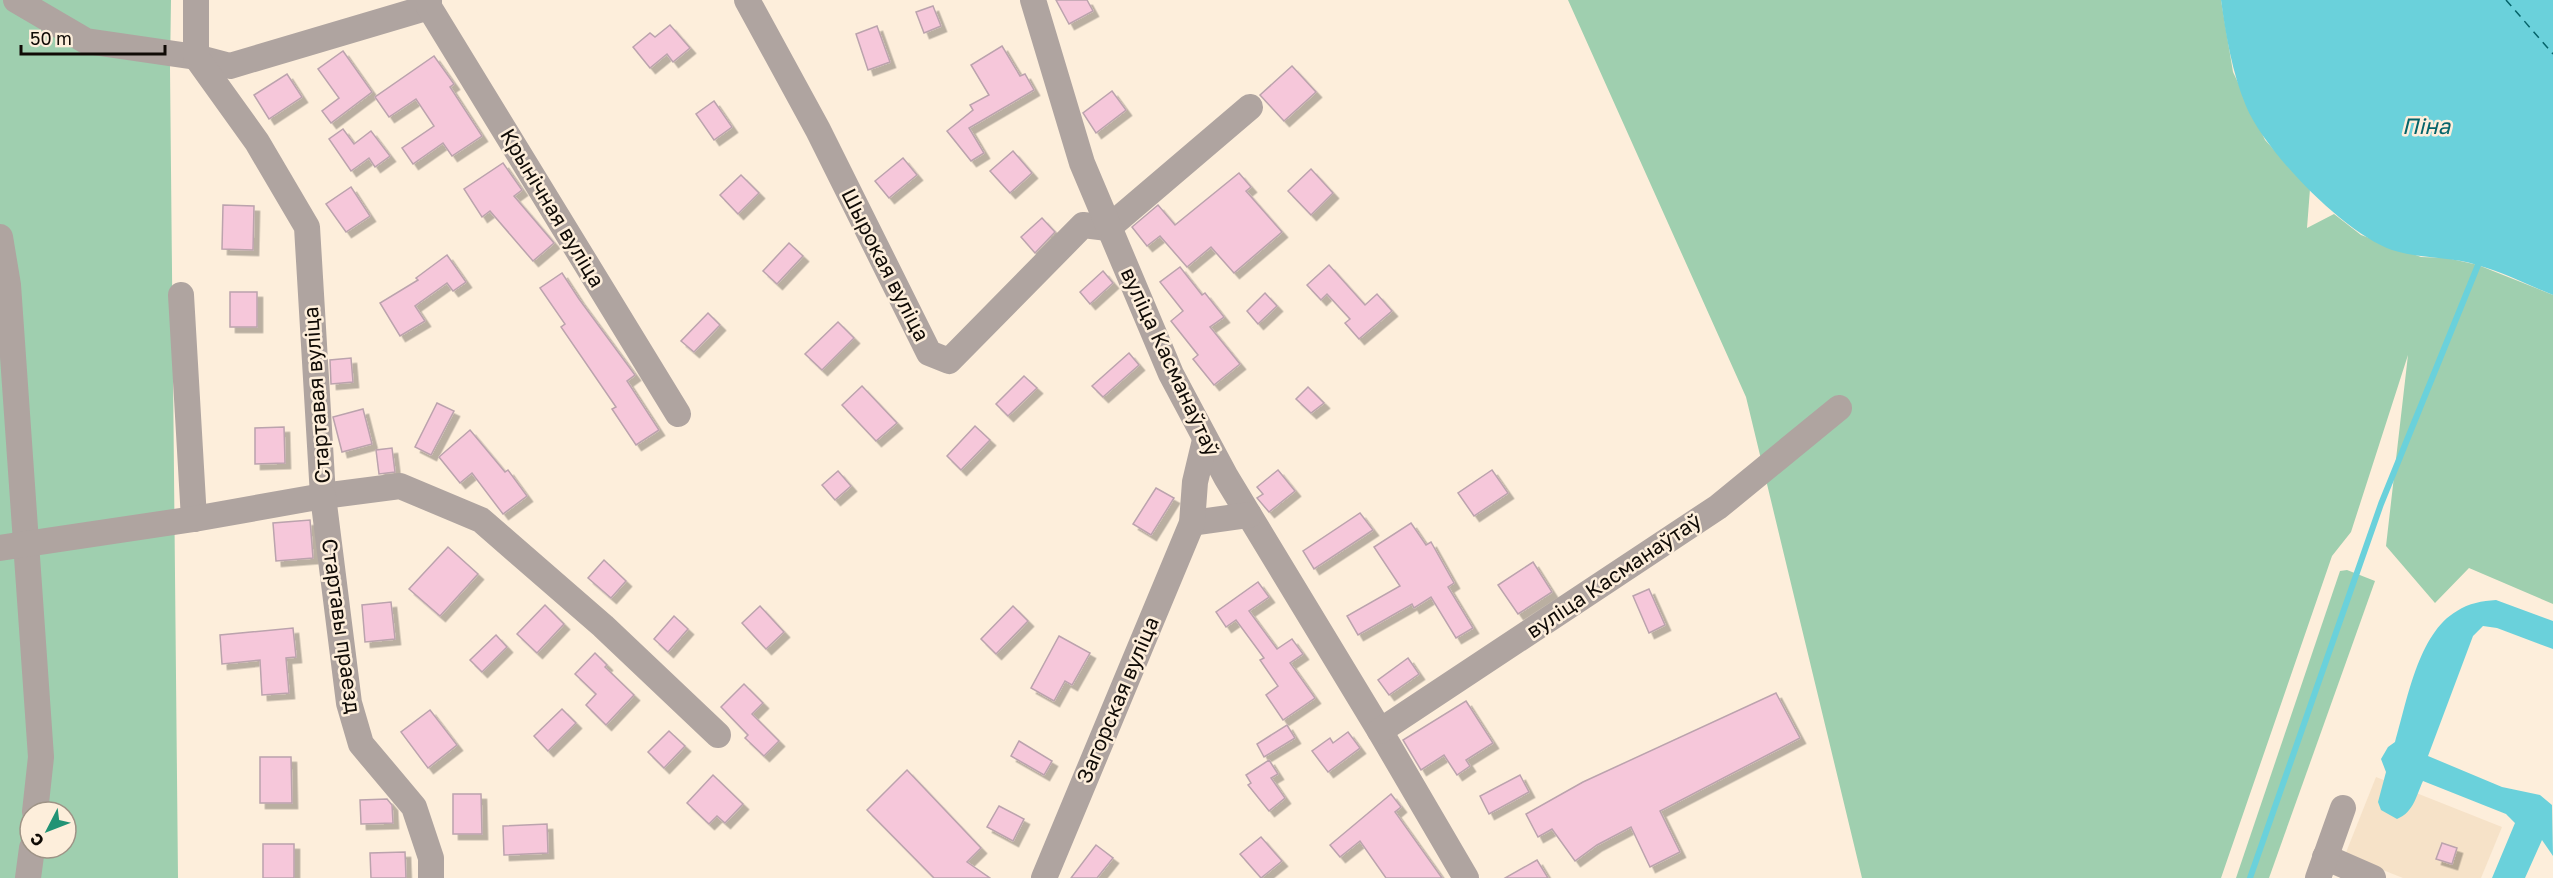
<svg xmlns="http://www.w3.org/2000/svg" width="2553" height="878" font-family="'Golos Text',sans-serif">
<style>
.built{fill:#f6e2c8}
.green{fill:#9fcfaf;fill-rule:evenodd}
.water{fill:#6ad1db}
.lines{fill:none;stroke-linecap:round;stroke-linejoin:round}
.stream{stroke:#6ad1db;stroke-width:6}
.ferry{stroke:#05636a;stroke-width:1.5;stroke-dasharray:8 6;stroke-linecap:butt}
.building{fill:#f6c7da;stroke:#bba3ad;stroke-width:1.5;filter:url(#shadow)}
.minor{stroke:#afa4a0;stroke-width:26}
.labels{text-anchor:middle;stroke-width:5;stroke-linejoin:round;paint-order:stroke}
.street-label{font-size:21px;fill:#100b06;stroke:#fdeedb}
.water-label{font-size:22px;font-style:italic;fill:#05636a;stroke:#fdeedb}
</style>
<defs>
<filter id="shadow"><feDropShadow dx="5.5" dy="5.5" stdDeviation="0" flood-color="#0004"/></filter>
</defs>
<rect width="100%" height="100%" fill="#fdeedb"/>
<polygon class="built" points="2376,777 2502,827 2481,878 2403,878 2345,855"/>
<g class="green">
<path d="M 0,0 L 171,0 L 170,68 L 178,878 L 0,878 ZM 30,812 L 66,812 L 66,848 L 30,848 Z"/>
<polygon points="1568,0 2221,0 2233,72 2265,140 2310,189 2307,228 2334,214 2361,235 2421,257 2447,258 2478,265 2553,295 2553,604 2469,568 2435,603 2386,546 2408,355 2351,532 2332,556 2221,878 1862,878 1746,397"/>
<polygon points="2347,570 2375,581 2269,878 2236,878 2340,571"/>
</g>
<g class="water">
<path d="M 2221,0 L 2553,0 L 2553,295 C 2528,285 2503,272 2477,265 C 2449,256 2420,259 2392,250 C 2345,234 2265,152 2246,106 C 2232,72 2226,36 2221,0 Z"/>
<path d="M 2496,600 L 2553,621 L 2553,649 L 2497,628 L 2483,626 L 2473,636 L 2428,756 L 2502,787 L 2540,795 L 2552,805 L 2553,856 L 2542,840 L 2525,878 L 2492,878 L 2515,823 L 2506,814 L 2423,781 C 2416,796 2414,812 2397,819 L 2381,810 L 2378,802 L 2386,772 L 2381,759 L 2388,747 L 2395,742 C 2407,702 2418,633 2457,611 C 2469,603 2482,601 2496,600 Z"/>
</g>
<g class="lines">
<polyline class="stream" points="2250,878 2381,504 2478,265"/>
<polyline class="ferry" points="2506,0 2553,54"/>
</g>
<g class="building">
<polygon points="1056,0 1087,0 1093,11 1069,24"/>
<polygon points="933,6 941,26 924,33 916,12"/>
<polygon points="670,25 690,48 673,62 667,54 650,68 633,47 650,33 655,37"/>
<polygon points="877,26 890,62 868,70 856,34"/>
<polygon points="1002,46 1020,76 1025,74 1034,90 969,128 984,153 971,161 947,131 973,110 970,105 989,95 971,65"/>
<polygon points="343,51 372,92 331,123 322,111 339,98 318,69"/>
<polygon points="434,56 454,84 450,87 482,136 452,156 443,143 413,164 402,148 434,126 416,99 389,117 375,97"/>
<polygon points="1292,66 1316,92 1284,121 1260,95"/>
<polygon points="287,74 302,97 269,119 254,95"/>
<polygon points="1112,91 1126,110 1096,133 1083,113"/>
<polygon points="714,101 732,127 714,140 696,114"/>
<polygon points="343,129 354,144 371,131 390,156 375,167 369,158 351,171 329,139"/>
<polygon points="1013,151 1032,173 1010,193 990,171"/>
<polygon points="903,158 917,175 889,198 875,181"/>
<polygon points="503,163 522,190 514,196 554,243 533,261 490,211 482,217 464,189"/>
<polygon points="1311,169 1333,193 1311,215 1288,191"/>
<polygon points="1239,173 1251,187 1246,191 1282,232 1234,273 1211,247 1187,267 1160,236 1147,246 1132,227 1158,205 1175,225"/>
<polygon points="741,175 759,193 738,214 720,195"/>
<polygon points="351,187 370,216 346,232 326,204"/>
<polygon points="223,205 254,206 253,250 222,249"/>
<polygon points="1042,218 1055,232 1035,253 1021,237"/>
<polygon points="789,243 803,256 777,284 763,271"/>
<polygon points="447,255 466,282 453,291 447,283 415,306 425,321 400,336 380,303 418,280 416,278"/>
<polygon points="1329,265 1365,305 1377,294 1392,311 1359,339 1345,323 1350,319 1327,294 1321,300 1307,285"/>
<polygon points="1180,267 1202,295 1205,293 1224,317 1210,327 1240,364 1214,385 1193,359 1198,355 1171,321 1183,311 1160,282"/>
<polygon points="1103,271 1113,283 1090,304 1080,292"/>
<polygon points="562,273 579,299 635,375 627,381 659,430 636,445 612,409 616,407 561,327 565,324 540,288"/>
<rect x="230" y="292" width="27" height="35"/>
<polygon points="1265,293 1277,306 1258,324 1247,311"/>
<polygon points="708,313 720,325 694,352 681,341"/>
<polygon points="838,322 854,338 822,370 805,354"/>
<polygon points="1129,353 1139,365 1103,397 1092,386"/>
<polygon points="351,358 353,382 331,384 330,360"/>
<polygon points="1024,376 1037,388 1008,416 996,404"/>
<polygon points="862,386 897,423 876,441 842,405"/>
<polygon points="1308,387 1324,403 1311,413 1296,399"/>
<polygon points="437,403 454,411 431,455 415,447"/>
<polygon points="363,409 372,444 342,452 333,417"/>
<polygon points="975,426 990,440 961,470 947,456"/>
<polygon points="284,427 285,463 255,464 255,428"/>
<polygon points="470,430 505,472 508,470 527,496 503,514 472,473 460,483 439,457"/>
<polygon points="392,448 395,472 379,474 376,450"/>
<polygon points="1278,470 1295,491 1269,512 1257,498 1263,494 1257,487"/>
<polygon points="1492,470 1508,493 1474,516 1458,493"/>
<polygon points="838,471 851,486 835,500 822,485"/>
<polygon points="1156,488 1174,498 1151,535 1133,524"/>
<polygon points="1360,513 1373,530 1314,569 1303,551"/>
<polygon points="310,520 313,558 276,561 273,523"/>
<polygon points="1411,523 1426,545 1431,542 1454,583 1448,587 1473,628 1456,638 1431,597 1414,608 1412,604 1358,635 1347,616 1400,586 1374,547"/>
<polygon points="448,547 478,574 440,616 409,589"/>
<polygon points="604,560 626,581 611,598 588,578"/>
<polygon points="1533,562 1552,592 1518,614 1498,585"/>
<polygon points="1258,582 1269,597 1249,611 1277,649 1292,639 1303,654 1290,663 1315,698 1283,720 1266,695 1278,686 1260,660 1264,658 1236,620 1226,627 1216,612"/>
<polygon points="1649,589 1665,625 1649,633 1633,596"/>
<polygon points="391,602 395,639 365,642 362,605"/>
<polygon points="545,605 564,624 537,653 517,634"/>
<polygon points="760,606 784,632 766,649 742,623"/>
<polygon points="1013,606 1028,621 996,654 981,639"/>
<polygon points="674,616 688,629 668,652 654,639"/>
<polygon points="293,628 296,657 286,658 289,693 262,695 260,660 222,664 220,635"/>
<polygon points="496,635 507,647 482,672 470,660"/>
<polygon points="1059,636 1090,653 1072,685 1065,681 1054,701 1031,688"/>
<polygon points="595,653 607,665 605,667 634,695 606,725 586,705 596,694 575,674"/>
<polygon points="1408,658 1419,674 1389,695 1378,680"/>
<polygon points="744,684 763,703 752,714 779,741 764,756 745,738 748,735 721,707"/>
<polygon points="1776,693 1800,738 1660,811 1680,852 1650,867 1631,827 1597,845 1575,861 1552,829 1538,837 1526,814 1583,782"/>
<polygon points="1466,701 1493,743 1466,760 1470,766 1457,775 1444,755 1421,770 1403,740"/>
<polygon points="562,709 576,723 548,751 534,736"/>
<polygon points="430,710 457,745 428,768 401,732"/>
<polygon points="1287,725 1295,738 1264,757 1257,744"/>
<polygon points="669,731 685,746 664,768 648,752"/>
<polygon points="1348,732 1360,748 1328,772 1312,751 1330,738 1333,743"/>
<polygon points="1019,741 1052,761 1044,775 1011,756"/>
<polygon points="260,757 291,757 292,803 260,803"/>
<polygon points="1269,760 1278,774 1271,778 1285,798 1269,811 1248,785 1251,783 1246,775"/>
<polygon points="907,770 981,848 967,862 990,878 934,878 867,810"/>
<polygon points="713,775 743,804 725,823 717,816 709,824 687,803"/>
<polygon points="1520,775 1529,792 1489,814 1480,796"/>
<polygon points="453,794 481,794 482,834 453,834"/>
<polygon points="1391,794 1401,807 1395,812 1442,878 1386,878 1360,841 1340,857 1330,845"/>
<polygon points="387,799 392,805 393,823 361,824 360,800"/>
<polygon points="999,806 1024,819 1013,841 987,827"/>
<polygon points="547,824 548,853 504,855 503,826"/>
<polygon points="1261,837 1282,861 1261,878 1240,854"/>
<polygon points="2442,843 2457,848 2452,864 2436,859"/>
<rect x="263" y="844" width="31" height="34"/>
<polygon points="1096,845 1113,858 1097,878 1071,878"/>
<polygon points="405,852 406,878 371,878 370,853"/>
<polygon points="1537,860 1548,878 1505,878"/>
</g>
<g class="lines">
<g class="minor">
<polyline points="16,0 86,41 196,57 230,66 429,7"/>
<polyline points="196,0 196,57 257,142 307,227 323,496 400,486 481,520 603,626 718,735"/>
<polyline points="429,0 429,7 678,414"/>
<polyline points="747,0 818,130 929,353 949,361 1083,225 1108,228 1250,107"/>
<polyline points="1033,0 1082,163 1171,374 1226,477 1380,731 1466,878"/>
<polyline points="0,237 8,285 41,757 35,812"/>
<polyline points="181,295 194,519"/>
<polyline points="1192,523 1249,515"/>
<polyline points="0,548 194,519 323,496 349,703 361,744 414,807 431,858 431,878"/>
<polyline points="1380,731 1718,507 1839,408"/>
<polyline points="2325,857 2373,878"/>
<polyline points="28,878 32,848"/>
<polyline points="1044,878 1192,523 1195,482 1205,440"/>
<polyline points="2318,878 2343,808"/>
</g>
</g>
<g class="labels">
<g class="street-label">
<text transform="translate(552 208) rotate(59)" y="7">Крынічная вуліца</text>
<text transform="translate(885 265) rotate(63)" y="7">Шырокая вуліца</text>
<text transform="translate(1170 362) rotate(65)" y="7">вуліца Касманаўтаў</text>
<text transform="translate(317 395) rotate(-94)" y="7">Стартавая вуліца</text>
<text transform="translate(1614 576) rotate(-34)" y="7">вуліца Касманаўтаў</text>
<text transform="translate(341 626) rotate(82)" y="7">Стартавы праезд</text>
<text transform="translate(1118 700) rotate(-67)" y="7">Загорская вуліца</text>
</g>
<g class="water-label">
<text x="2426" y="134">Піна</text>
</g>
</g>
<g transform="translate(48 830) rotate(228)"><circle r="28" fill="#fdeedb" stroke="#9e9386" stroke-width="1.5"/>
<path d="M0-4.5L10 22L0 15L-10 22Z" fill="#229375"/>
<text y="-9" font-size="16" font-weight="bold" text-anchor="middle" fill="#100b06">С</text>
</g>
<path d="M21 45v9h144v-9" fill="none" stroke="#100b06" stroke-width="3"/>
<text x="30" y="45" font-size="18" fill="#100b06" stroke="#fdeedb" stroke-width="4.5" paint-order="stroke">50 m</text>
</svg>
